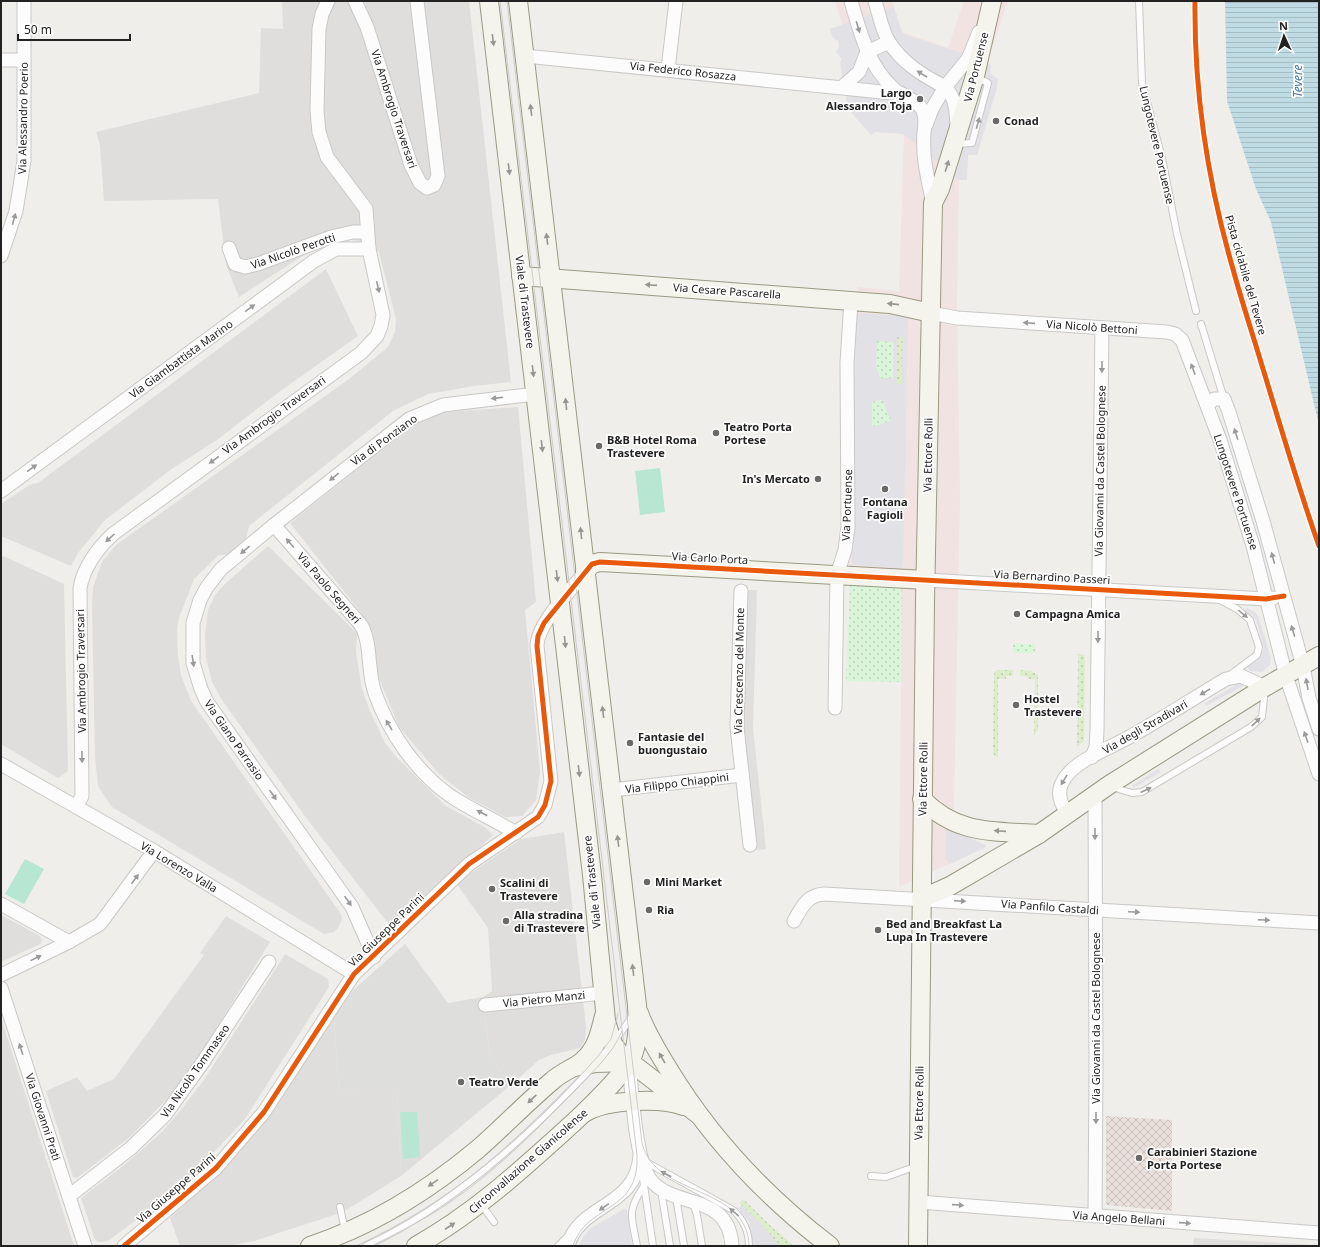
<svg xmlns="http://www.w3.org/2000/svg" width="1320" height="1247" font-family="'Noto Sans',sans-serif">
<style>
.residential{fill:#dfdedc}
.commercial{fill:#f1e3e1}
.religious{fill:#dededc}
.military{fill:url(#military-cross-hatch)}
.grass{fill:url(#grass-dots)}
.park{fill:url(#park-dots)}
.pitch{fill:#b7e6d2}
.parking{fill:#e0dfde}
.plaza{fill:#e2e1e5;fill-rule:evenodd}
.water{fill:url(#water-rules)}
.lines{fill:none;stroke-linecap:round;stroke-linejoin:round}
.lane-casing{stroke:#c9c8c7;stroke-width:8}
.street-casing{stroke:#c9c8c7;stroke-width:15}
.secondary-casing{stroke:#999a82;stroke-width:20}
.lane{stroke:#fdfcfc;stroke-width:6}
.street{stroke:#fdfcfc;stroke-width:13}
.secondary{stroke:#f4f4ed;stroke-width:18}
.tram{stroke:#ccc;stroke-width:1}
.cycleway-casing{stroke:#fff;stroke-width:8}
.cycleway{stroke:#e8590c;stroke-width:5}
.oneway{fill:#9a9a9a}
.oneway2{fill:#969692}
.poi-dot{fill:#6a6968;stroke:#fff;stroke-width:1.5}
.labels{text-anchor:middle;stroke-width:3.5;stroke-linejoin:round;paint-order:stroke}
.street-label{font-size:11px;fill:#222;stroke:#fff}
.poi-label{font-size:11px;font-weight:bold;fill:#222;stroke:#fff;text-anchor:start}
.water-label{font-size:12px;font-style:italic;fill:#4a7aab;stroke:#fff}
</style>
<defs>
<pattern id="military-cross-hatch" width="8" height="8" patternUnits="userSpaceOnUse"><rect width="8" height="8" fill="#eae0db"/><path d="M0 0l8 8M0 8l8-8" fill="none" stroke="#c8c0bc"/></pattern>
<pattern id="grass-dots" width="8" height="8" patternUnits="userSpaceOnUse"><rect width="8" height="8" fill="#ddeccb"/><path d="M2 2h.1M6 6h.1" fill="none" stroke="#bdcaae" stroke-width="1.8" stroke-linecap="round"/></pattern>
<pattern id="park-dots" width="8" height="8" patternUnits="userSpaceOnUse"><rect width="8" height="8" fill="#daf5da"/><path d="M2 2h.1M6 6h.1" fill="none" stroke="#bbd2bb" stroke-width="1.8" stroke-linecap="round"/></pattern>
<pattern id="water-rules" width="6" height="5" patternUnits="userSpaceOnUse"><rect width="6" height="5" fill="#bfdbe3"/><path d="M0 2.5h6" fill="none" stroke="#a4bcc2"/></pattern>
</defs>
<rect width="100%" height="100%" fill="#f0eeeb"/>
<g class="residential">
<polygon points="282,1 469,1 511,382 474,386 428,394 393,411 249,526 246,540 228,555 219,555 194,579 179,618 177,629 178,656 181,675 191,701 341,914 342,919 338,928 334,932 324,934 112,807 98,786 95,758 92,604 93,587 102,562 116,545 349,379 388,347 395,332 396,319 379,252 365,242 344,239 323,243 239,297 226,265 218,199 104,201 100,145 96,132 259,93 261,28 283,29"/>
<polygon points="326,269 358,336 279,392 217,440 173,468 105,520 78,553 71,566 1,536 1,504 31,484 38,483"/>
<polygon points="518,407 536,602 525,610 540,772 536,800 522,816 505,817 468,797 439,774 399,727 379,678 373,634 361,613 290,523 421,419 445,412"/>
<polygon points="268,546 357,633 356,652 362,689 370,711 385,743 398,759 446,806 486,828 493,835 391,927 307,819 222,700 212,682 206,658 205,634 208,610 215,595 225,584"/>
<polygon points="1,555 64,584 68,771 58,778 1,744"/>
<polygon points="564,832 586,1027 585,1040 580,1048 551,1055 539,1060 511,1085 490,1057 483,997 492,991 488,928 456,883 521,839"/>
<polygon points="1,915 40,936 42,941 40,944 1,962"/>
<polygon points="226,916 270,942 193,1066 166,1100 130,1137 77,1178 73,1177 46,1091 77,1077 87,1091 114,1079 204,955 200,953"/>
<polygon points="285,954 328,979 329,987 245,1119 219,1147 163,1200 108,1241 100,1242 95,1240 81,1198 123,1166 162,1132 180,1111 204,1080"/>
<polygon points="334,1017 339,1092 397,1087 401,1176 343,1212 254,1241 229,1246 180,1246 170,1218 227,1166 278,1102"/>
<polygon points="1,1018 74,1246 1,1246"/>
</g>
<polygon class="commercial" points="835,1 892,1 902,32 948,48 964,1 1008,1 987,63 959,180 957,305 960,498 953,862 899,887 902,587 849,585 856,318 858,287 899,291 904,135 892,125 856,71"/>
<polygon class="religious" points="405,944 448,1003 483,997 490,1057 511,1085 401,1176 397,1088 339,1092 334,1017 351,992"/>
<polygon class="military" points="1106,1116 1172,1120 1172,1211 1106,1205"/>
<g class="grass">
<polygon points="897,337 903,337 901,384 896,384"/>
<polygon points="1078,654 1084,655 1085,658 1084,741 1077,747"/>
<polygon points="999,670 1013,670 1013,676 1006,676 1006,679 998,679 998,757 994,756 993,749 994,675 994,672"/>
<polygon points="1020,670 1032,671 1038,675 1038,730 1034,736 1035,679 1028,679 1027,676 1020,676"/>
<polygon points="743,1199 771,1226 794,1246 780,1246 764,1227 739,1203"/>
</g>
<g class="park">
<polygon points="876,341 894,342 893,378 880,378 876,366"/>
<polygon points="882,399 891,421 872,427 872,402"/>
<polygon points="850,584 902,588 901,682 846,681"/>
<polygon points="1013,643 1035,644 1036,653 1013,653"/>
</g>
<g class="pitch">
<polygon points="660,468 665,512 640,515 635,471"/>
<polygon points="25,859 44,869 24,904 5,894"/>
<polygon points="400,1112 417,1112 420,1157 403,1159"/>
</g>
<g class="parking">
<polygon points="746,590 757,590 753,728 766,849 756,850 742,728"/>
<polygon points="1194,1238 1319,1245 1319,1246 1193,1246"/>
</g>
<g class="plaza">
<polygon points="894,7 902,32 905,35 963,53 991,65 990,73 998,79 997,88 977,155 968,155 967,180 959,180 904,134 875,132 871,135 848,109 840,63 842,59 836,52 839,47 838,41 833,38 830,29"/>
<path d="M 860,313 L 905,316 L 908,320 L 903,565 L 900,568 L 855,565 L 852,562 L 856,316 ZM 897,337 L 903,337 L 901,384 L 896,384 ZM 877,341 L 894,342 L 893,378 L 880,378 L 876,366 ZM 882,399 L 891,421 L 872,427 L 872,402 Z"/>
<polygon points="1247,608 1255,612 1258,616 1271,658 1270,665 1262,672 1250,671 1247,667 1260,658 1264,649 1256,620 1252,615 1245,611 1245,609"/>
<polygon points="1242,681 1244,684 1243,686 1206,706 1205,703"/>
<polygon points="1158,769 1160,770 1160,773 1133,788 1133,785"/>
<polygon points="946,827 985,845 986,847 950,864 945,858"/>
<polygon points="742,1206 764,1227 780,1246 753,1246 749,1222 738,1208"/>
<polygon points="624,1209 627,1210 632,1246 579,1246 583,1237 591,1228"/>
</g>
<polygon class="water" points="1225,1 1319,1 1319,425 1271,222 1256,189 1227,101"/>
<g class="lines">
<defs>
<g id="lane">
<polyline points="1139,1 1142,83 1162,158 1177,234 1196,311"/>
<polyline points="955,144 972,143 988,83 976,77"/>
<polyline points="1201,324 1224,399"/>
<polyline points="1220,600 1237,609 1250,620 1259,647 1257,655 1230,675"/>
<polyline points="1112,787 1132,793 1142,792 1251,727 1262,717 1265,689"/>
<polyline points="599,1060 622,1031 633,1015"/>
<path d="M 646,1162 L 733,1210 C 744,1220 749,1231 749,1246"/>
<polyline points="642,1172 653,1246"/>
<polyline points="871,1176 886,1177 917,1166"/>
<polyline points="661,1190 670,1246"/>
<polyline points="676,1197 684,1246"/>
<polyline points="693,1203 697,1215 702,1246"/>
<polyline points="481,1204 494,1222"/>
<polyline points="340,1207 345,1231"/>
<path d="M 366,1246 C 454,1205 525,1138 591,1069"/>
<polyline points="558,1246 568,1236"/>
<path d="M 637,1246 C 632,1217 626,1212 644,1186"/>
</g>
<g id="street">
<polyline points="355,1 367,27 411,165 420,183 427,188 434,185 438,176 417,1"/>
<path d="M 851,1 C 860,32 868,65 893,88 C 901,96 916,99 922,109 C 926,116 925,126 924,133 C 922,157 928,180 933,203"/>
<path d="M 875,1 C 879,14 882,31 889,42 C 903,64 924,76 945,87 L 968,59 L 979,32"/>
<polyline points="867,52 889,42"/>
<polyline points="525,56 902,94"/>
<polyline points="1,60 24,60"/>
<polyline points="668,69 676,1"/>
<polyline points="842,87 859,72 867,52"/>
<path d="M 926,125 L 932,109 L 945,87 C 956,98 956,110 957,125"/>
<polyline points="229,248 235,264 245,267 258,264 331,237 353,232 367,232"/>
<polyline points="1,256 16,211 24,161 24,1"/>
<polyline points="931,313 957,318 1167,332 1175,334 1182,340 1220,440 1236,491 1253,546 1286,676 1319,774"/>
<polyline points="1207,405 1214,399 1224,399 1229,412 1263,521 1303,666 1309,698 1319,729"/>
<polyline points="1,491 314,261 336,249 369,249"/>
<path d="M 274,525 L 361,625 C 372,643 367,672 375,693 C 389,733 417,773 452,797 C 472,810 495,820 516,833"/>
<polyline points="926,580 1266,599 1273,598"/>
<polyline points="741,591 737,727 750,845"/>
<polyline points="835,708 837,575 845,550 848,527 847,363 851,301"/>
<polyline points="1092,757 1096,747 1097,731 1102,328"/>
<polyline points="1,764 154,851 354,974"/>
<polyline points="612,790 742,775"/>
<polyline points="1095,795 1096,1067 1095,1216"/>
<path d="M 77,806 L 82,796 L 80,588 C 84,566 97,549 113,534 L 361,353 L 377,336 L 381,326 L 383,315 L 369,249 L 366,209 L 327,157 L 319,132 L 317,111 L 319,29 L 322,14 L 328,1"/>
<path d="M 1068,815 C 1061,804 1056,793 1063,781 C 1074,760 1111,748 1131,736 C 1163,718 1194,698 1226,679 L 1241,676 L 1265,687"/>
<polyline points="1,904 69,942"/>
<path d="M 794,921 C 802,907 807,895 824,894 L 1319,923"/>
<polyline points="374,957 352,907 207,702 201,689 193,663 193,623 200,600 207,587 221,569 274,525 409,419 443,405 536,394"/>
<polyline points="1,975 69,942 100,924 154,851"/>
<polyline points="1,988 85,1246"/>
<polyline points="485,1005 603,993"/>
<path d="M 629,1062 C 632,1091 635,1158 650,1179 C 673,1210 729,1191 732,1246"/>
<polyline points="69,1196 131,1148 165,1115 201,1065 269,962"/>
<polyline points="919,1202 1319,1233"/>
<path d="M 124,1246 L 216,1168 L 264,1112 L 354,974 L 469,864 L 538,817 L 545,805 L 551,781 L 537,646 C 537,624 571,590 585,572"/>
<path d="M 568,1246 C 578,1204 636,1208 640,1156"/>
</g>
<g id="secondary">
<polyline points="489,1 592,875 606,1021 613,1044 621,1055 699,1115"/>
<polyline points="521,276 890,304 931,313"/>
<polyline points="585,572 592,564 600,562 926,580"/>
<path d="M 922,799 C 957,835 993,831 1039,834"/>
<polyline points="921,899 950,886 1039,834 1109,785 1265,687 1319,656"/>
<path d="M 639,1013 C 646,1033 658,1052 669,1070 C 711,1139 766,1197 830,1246"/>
<polyline points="575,1067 596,1063 629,1062"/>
<path d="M 586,1112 C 607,1100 661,1097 683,1106"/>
<path d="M 310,1246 C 371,1226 429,1190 478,1149 C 503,1127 526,1103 552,1081 C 565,1069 583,1066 592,1050 C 599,1040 601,1027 604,1016"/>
<path d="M 416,1246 C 476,1212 521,1170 572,1124 C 588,1109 621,1078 631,1059 C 639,1044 638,1021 637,1005 L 518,1"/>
<polyline points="918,1246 925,602 933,203 940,189 975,76 992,1"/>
</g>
</defs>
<use href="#lane" class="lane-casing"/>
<use href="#street" class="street-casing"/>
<use href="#secondary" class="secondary-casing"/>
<use href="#lane" class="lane"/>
<use href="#street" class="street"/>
<use href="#secondary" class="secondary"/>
<g class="tram">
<path d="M 500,1 L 637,1155 C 640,1214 586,1203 573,1246"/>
<path d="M 507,1 L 642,1143 C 655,1198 748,1184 749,1246"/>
<path d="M 356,1246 C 452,1202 529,1134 599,1055 L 611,1039 L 618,1014"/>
<path d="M 372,1246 C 397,1233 422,1221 446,1205 C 495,1172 537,1130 577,1088 C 593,1071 613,1054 622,1031"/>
</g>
<defs>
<g id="cycleway">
<path d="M 1195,1 C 1194,91 1208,183 1233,269 C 1241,299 1251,329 1260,359 C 1279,421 1297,484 1319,546"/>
<polyline points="124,1246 216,1168 264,1112 354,974 469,864 538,817 545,805 551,781 537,646 538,636 544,623 592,564 600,562 1266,599 1284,596"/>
</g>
</defs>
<use href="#cycleway" class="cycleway-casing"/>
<use href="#cycleway" class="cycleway"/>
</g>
<defs><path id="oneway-solid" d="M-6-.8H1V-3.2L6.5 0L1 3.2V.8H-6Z"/></defs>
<g class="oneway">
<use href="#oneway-solid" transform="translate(858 27) rotate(73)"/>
<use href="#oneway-solid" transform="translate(922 74) rotate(-148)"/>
<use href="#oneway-solid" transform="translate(978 123) rotate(-74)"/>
<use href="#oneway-solid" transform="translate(14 219) rotate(-75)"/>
<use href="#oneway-solid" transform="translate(378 287) rotate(77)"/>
<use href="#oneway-solid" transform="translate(250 308) rotate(-36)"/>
<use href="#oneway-solid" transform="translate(1029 323) rotate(-176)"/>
<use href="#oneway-solid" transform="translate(1102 367) rotate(91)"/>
<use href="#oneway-solid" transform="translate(1193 369) rotate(-110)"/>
<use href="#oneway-solid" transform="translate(497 398) rotate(173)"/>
<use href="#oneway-solid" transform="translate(1236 434) rotate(-108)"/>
<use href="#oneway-solid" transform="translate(214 460) rotate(144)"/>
<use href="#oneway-solid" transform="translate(32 468) rotate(-36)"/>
<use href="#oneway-solid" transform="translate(334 477) rotate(141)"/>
<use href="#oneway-solid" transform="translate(110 538) rotate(138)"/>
<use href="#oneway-solid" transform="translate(290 543) rotate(-131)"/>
<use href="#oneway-solid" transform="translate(245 550) rotate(140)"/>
<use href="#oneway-solid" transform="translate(1273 558) rotate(-105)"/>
<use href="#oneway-solid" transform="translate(1243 614) rotate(39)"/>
<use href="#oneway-solid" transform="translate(1293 631) rotate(-107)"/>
<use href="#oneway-solid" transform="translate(1098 637) rotate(90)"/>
<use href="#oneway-solid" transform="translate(193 661) rotate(81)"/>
<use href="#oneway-solid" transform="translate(1307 684) rotate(-100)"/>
<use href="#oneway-solid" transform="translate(1205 692) rotate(149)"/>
<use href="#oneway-solid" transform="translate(1256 722) rotate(-44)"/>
<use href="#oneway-solid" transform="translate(389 725) rotate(-121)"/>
<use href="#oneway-solid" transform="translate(1306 737) rotate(-109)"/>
<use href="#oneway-solid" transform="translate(82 757) rotate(89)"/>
<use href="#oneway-solid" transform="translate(1064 780) rotate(121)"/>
<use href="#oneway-solid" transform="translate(1146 790) rotate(-24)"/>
<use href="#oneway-solid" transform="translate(273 795) rotate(55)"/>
<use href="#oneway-solid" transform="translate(482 813) rotate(-152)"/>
<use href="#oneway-solid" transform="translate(1095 834) rotate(90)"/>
<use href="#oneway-solid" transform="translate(135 879) rotate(-54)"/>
<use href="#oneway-solid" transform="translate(348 901) rotate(55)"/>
<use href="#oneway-solid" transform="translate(960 901) rotate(3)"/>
<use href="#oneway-solid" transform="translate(1134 912) rotate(3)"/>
<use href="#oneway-solid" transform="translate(1264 920) rotate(3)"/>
<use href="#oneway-solid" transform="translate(36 958) rotate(-26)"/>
<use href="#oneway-solid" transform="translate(21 1049) rotate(-108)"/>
<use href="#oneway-solid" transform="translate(1096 1118) rotate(90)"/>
<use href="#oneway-solid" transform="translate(666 1174) rotate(-152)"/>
<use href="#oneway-solid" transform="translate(958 1205) rotate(4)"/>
<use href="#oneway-solid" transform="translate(604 1207) rotate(145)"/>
<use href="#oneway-solid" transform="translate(734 1212) rotate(-140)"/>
<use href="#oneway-solid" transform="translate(1185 1223) rotate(4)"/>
</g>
<g class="oneway2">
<use href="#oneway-solid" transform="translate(493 40) rotate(83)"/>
<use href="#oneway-solid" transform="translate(531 110) rotate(-97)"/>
<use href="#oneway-solid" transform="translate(947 166) rotate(-73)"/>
<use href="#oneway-solid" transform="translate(509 169) rotate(83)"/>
<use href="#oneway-solid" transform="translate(547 239) rotate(-97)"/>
<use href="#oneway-solid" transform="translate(651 285) rotate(-176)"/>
<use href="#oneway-solid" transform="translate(893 304) rotate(-174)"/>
<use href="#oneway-solid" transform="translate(533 371) rotate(83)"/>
<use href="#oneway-solid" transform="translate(566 404) rotate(-96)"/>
<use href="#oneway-solid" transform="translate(542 446) rotate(83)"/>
<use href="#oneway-solid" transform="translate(581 533) rotate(-96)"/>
<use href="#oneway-solid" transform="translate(557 576) rotate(83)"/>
<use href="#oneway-solid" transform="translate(565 642) rotate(84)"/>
<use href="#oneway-solid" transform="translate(603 712) rotate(-97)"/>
<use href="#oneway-solid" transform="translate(579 771) rotate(83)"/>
<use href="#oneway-solid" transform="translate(1000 831) rotate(-176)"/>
<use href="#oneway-solid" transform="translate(618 841) rotate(-97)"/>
<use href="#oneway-solid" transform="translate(633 970) rotate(-97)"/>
<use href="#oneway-solid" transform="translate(662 1058) rotate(-120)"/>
<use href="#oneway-solid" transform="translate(532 1099) rotate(136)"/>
<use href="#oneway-solid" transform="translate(433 1183) rotate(146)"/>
<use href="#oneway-solid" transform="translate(450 1226) rotate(-33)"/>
</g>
<g class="poi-dot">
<circle cx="920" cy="99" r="4"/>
<circle cx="996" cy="121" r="4"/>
<circle cx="716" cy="433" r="4"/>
<circle cx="599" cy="446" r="4"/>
<circle cx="818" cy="479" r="4"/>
<circle cx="885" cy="489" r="4"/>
<circle cx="1017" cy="614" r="4"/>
<circle cx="1016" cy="705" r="4"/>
<circle cx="630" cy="743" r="4"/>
<circle cx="647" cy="882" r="4"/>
<circle cx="492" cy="889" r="4"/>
<circle cx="649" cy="910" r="4"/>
<circle cx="506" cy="921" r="4"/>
<circle cx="878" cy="930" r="4"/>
<circle cx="461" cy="1082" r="4"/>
<circle cx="1139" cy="1158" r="4"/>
</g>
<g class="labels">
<g class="street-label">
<text transform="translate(976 67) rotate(-76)" y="4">Via Portuense</text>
<text transform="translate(683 71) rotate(6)" y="4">Via Federico Rosazza</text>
<text transform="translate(394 109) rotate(72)" y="4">Via Ambrogio Traversari</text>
<text transform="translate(23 118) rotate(-89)" y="4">Via Alessandro Poerio</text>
<text transform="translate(1157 145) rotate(77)" y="4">Lungotevere Portuense</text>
<text transform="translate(293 251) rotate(-19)" y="4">Via Nicolò Perotti</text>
<text transform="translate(1246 275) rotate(74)" y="4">Pista ciclabile del Tevere</text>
<text transform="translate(727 291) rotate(4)" y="4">Via Cesare Pascarella</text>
<text transform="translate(525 302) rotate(83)" y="4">Viale di Trastevere</text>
<text transform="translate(1092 327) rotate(4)" y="4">Via Nicolò Bettoni</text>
<text transform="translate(181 359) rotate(-36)" y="4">Via Giambattista Marino</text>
<text transform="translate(274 415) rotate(-36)" y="4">Via Ambrogio Traversari</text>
<text transform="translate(384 440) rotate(-36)" y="4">Via di Ponziano</text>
<text transform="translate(928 455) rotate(-89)" y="4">Via Ettore Rolli</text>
<text transform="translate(1100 471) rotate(-89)" y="4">Via Giovanni da Castel Bolognese</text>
<text transform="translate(1236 492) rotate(72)" y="4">Lungotevere Portuense</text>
<text transform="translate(847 505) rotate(-88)" y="4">Via Portuense</text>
<text transform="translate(710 558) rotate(3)" y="4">Via Carlo Porta</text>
<text transform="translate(1052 577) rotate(3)" y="4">Via Bernardino Passeri</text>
<text transform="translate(329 588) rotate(49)" y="4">Via Paolo Segneri</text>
<text transform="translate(81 671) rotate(-91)" y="4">Via Ambrogio Traversari</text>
<text transform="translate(739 671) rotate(-89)" y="4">Via Crescenzo del Monte</text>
<text transform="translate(1145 727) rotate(-30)" y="4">Via degli Stradivari</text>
<text transform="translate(234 740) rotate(55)" y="4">Via Giano Parrasio</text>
<text transform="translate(923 779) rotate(-89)" y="4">Via Ettore Rolli</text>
<text transform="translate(677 783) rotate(-7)" y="4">Via Filippo Chiappini</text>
<text transform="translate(179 867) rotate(31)" y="4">Via Lorenzo Valla</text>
<text transform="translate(592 882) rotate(-96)" y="4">Viale di Trastevere</text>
<text transform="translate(1050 907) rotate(4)" y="4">Via Panfilo Castaldi</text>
<text transform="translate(386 930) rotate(-44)" y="4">Via Giuseppe Parini</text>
<text transform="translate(544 999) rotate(-6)" y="4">Via Pietro Manzi</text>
<text transform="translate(1096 1018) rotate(-90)" y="4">Via Giovanni da Castel Bolognese</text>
<text transform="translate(195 1071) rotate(-55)" y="4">Via Nicolò Tommaseo</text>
<text transform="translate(919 1103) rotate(-89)" y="4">Via Ettore Rolli</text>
<text transform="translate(43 1117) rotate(72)" y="4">Via Giovanni Prati</text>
<text transform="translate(528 1161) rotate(-41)" y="4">Circonvallazione Gianicolense</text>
<text transform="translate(176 1188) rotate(-41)" y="4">Via Giuseppe Parini</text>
<text transform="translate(1119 1218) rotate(4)" y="4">Via Angelo Bellani</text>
</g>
<g class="poi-label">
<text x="912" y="97" text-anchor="end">Largo<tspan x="912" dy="13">Alessandro Toja</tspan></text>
<text x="1004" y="125">Conad</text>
<text x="724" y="431">Teatro Porta<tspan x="724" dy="13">Portese</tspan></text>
<text x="607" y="444">B&amp;B Hotel Roma<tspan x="607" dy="13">Trastevere</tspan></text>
<text x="810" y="483" text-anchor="end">In's Mercato</text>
<text x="885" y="506" text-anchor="middle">Fontana<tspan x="885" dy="13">Fagioli</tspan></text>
<text x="1025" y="618">Campagna Amica</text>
<text x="1024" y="703">Hostel<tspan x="1024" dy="13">Trastevere</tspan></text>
<text x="638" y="741">Fantasie del<tspan x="638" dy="13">buongustaio</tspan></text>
<text x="655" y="886">Mini Market</text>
<text x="500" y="887">Scalini di<tspan x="500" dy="13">Trastevere</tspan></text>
<text x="657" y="914">Ria</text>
<text x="514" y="919">Alla stradina<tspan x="514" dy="13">di Trastevere</tspan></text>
<text x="886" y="928">Bed and Breakfast La<tspan x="886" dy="13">Lupa In Trastevere</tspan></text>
<text x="469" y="1086">Teatro Verde</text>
<text x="1147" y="1156">Carabinieri Stazione<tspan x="1147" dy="13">Porta Portese</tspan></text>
</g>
<g class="water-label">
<text transform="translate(1298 81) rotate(-90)" y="4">Tevere</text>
</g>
</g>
<rect width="1320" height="1247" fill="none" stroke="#222222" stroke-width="4"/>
<g transform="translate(1284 36) rotate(357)" stroke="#ffffff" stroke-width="3" paint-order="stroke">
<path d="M0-3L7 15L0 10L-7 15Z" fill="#222222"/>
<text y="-6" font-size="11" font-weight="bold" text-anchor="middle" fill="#222222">N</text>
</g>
<path d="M18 34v6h112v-6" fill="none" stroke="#222222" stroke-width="2"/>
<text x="24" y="34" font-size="12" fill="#222222" stroke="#ffffff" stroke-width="3" paint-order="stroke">50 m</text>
</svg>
